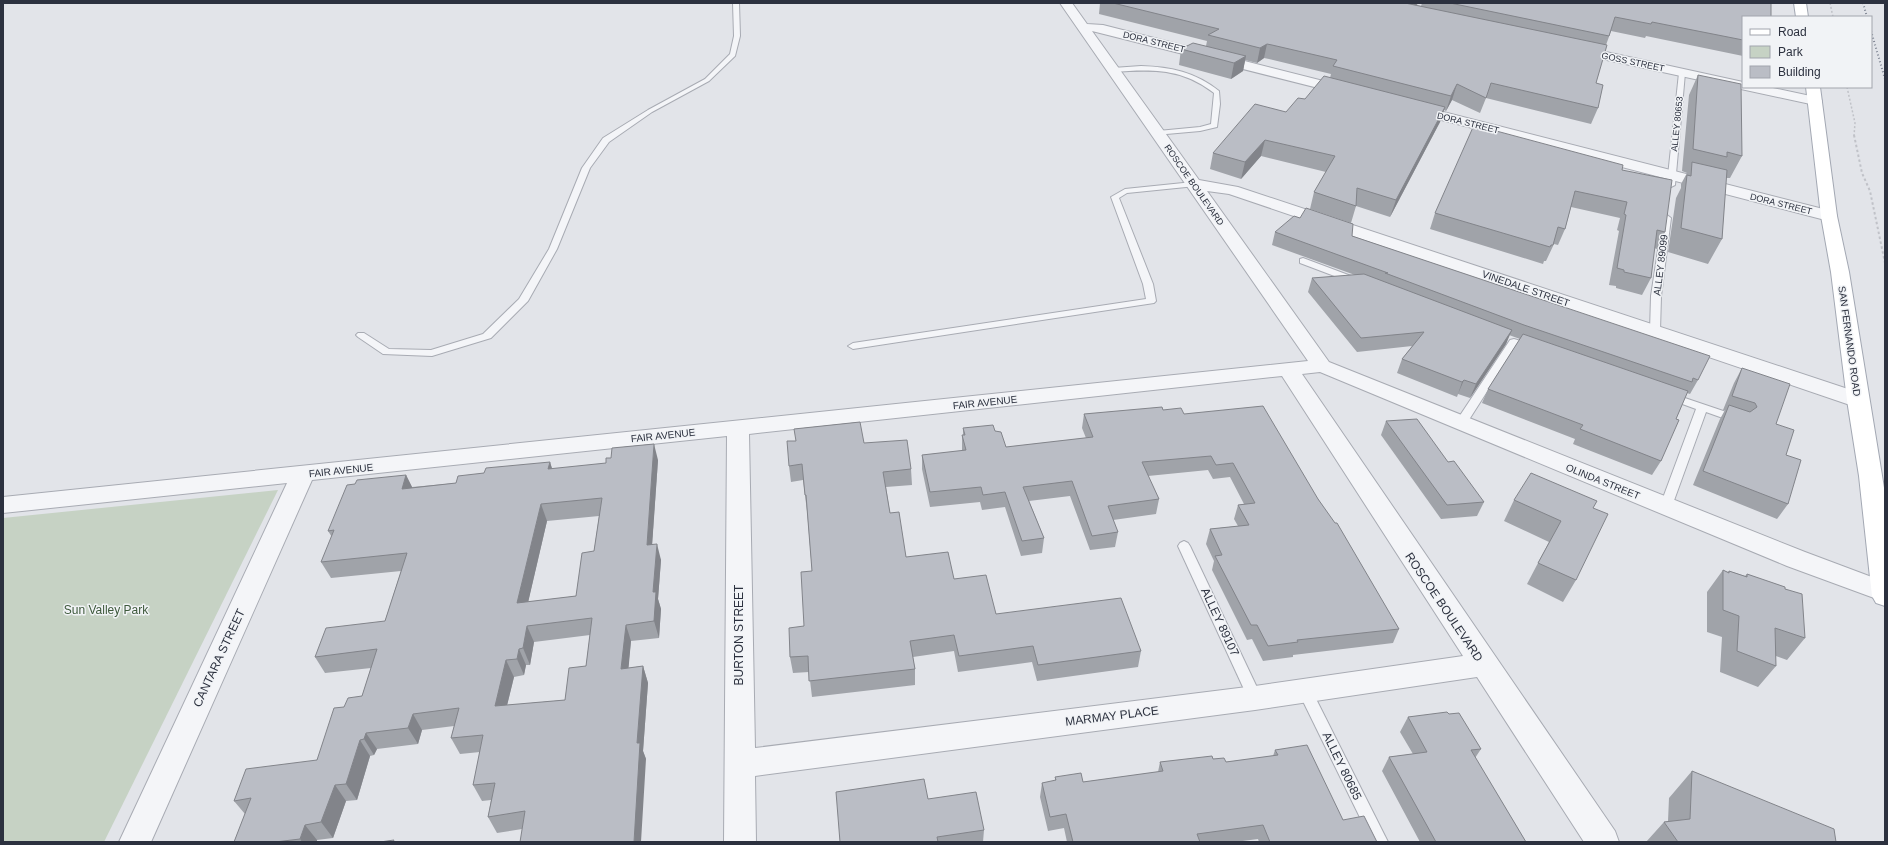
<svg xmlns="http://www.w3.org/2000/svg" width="1888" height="845" font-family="Arial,sans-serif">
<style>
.green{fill:#c6d2c4}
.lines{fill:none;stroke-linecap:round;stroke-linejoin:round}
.lane-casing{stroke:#a8abb3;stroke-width:2}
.street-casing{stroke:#a8abb3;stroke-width:2}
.primary-casing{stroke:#a3a8b3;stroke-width:2}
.path-far1{stroke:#c0c2c8;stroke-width:1.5;stroke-dasharray:2 2;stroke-linecap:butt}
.path{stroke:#c0c2c8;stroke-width:2;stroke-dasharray:2.5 2.5;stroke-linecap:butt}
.lane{fill:#f4f5f8;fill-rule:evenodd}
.street{fill:#f4f5f8;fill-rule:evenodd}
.primary{fill:#fff;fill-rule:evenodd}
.rail{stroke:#7d8391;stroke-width:2;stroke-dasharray:1 2.5;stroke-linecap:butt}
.wall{fill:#a0a3a9;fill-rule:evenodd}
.shaded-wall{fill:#82848a}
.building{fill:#babdc5;stroke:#82848a;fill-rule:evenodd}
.labels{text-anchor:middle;stroke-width:3;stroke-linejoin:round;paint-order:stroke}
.far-street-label{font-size:9px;fill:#2c313f;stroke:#f1f3f6}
.street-label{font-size:10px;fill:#2c313f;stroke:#f1f3f6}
.near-street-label{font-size:12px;fill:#2c313f;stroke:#f1f3f6}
.near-park-label{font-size:12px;fill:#3d593b;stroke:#f1f3f6}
</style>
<rect width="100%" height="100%" fill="#e2e4e9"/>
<polygon class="green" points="278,490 104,842 3,842 3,518"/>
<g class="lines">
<defs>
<g id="lane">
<polygon points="733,3 739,3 740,36 735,56 709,81 652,112 609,142 590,168 557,249 528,301 491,338 432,356 383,354 358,337 356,335 358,333 364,333 389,349 431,350 483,334 519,299 549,249 582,168 603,138 648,110 705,79 730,54 734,36"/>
<path d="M 1141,66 C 1171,67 1195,72 1219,91 L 1220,104 L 1217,127 L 1200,131 L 1155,135 L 1154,133 L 1158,131 L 1200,127 L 1211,124 L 1214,93 C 1182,68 1152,69 1113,72 L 1110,70 L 1113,68 Z"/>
<polygon points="1682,71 1685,73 1675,185 1671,187 1667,185 1679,73"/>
<polygon points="1193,182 1196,182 1196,186 1127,193 1119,198 1153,284 1156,301 1154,303 853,349 848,346 853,343 1146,299 1143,284 1111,197 1125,189"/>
<polygon points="1667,215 1671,218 1661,296 1660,331 1655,334 1650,331 1651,296 1663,218"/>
<polygon points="1303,258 1359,279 1361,281 1359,283 1353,283 1300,263 1300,259"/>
<polygon points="1514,339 1535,345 1536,347 1531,350 1516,346 1465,426 1457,426 1455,423 1457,420 1510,340"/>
<polygon points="1670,393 1741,417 1742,419 1737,423 1706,412 1672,506 1670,509 1662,509 1660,506 1696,409 1666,398 1665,396"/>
<polygon points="1184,541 1188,543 1190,546 1262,698 1260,702 1255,704 1250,702 1248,698 1178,546 1180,543"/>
<polygon points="1305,685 1310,687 1388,842 1372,842 1298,691 1300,687"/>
</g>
<g id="street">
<path d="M 1060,3 L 1072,3 L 1087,24 L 1103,25 L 1351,88 L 1353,91 L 1351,94 L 1346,95 L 1092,31 L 1199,180 L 1238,187 L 1866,395 L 1869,400 L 1866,405 L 1858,407 L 1850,405 L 1229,194 L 1207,191 L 1329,362 L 1805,552 L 1885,582 L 1885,602 L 1787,566 L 1320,372 L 1302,374 L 1615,831 L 1619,842 L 1584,842 L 1477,677 L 1255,710 L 755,776 L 756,842 L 724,842 L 727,436 L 312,480 L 151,842 L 119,842 L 287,483 L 3,513 L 3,497 L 1308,361 ZM 1282,376 L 1463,656 L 1255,686 L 755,748 L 749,434 Z"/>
<polygon points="1574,45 1743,82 1743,87 1768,87 1820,98 1822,101 1820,104 1815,105 1570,52 1568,49 1570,46"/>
<polygon points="1412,104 1835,212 1837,216 1835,220 1829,221 1407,111 1405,108 1407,105"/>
</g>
<g id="primary">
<polygon points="1794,3 1806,3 1808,17 1796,17"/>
<polygon points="1806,87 1820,87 1837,216 1849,272 1885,494 1885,606 1876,603 1872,596 1859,476 1847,400 1831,272 1821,216"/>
</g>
</defs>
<use href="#lane" class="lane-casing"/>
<use href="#street" class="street-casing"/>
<use href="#primary" class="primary-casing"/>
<g class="path-far1">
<polyline points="1830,3 1833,17"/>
<polyline points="1847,87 1855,123 1854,136"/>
</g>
<polyline class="path" points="1854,135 1862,173 1870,191 1885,263"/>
<use href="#lane" class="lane"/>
<use href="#street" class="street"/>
<use href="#primary" class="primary"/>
<g class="rail">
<polyline points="1863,3 1867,17"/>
<polyline points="1871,31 1885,79"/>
</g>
</g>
<g class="wall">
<polygon points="1100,3 1419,3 1416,5 1421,6 1422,3 1771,3 1743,17 1743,56 1646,36 1645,38 1611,31 1606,45 1596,83 1598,108 1591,124 1486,98 1480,113 1452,100 1446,111 1444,110 1440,122 1390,217 1356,206 1351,223 1310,209 1314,192 1326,172 1261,156 1241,179 1210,169 1213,153 1286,112 1305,99 1330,78 1331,74 1269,59 1264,58 1257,63 1245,60 1243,71 1231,79 1179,65 1181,49 1206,46 1207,41 1099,14"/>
<polygon points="1698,75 1742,156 1730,178 1726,178 1722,239 1708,264 1668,252 1676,198 1681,188 1681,184 1687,173 1682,171 1689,95"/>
<polygon points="1622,170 1665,232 1657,249 1654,248 1651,278 1642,295 1616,288 1616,286 1609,285 1619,231 1617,230 1620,218 1571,207 1565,229 1558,245 1554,244 1546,261 1544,261 1543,264 1430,229 1435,213"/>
<polygon points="1275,232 1352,236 1698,380 1690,394 1687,393 1676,419 1661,461 1652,475 1573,444 1575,439 1482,403 1488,389 1520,339 1509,335 1506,344 1470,398 1458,394 1457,397 1397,373 1402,359 1412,346 1357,352 1308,292 1312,278 1355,275 1272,245"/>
<polygon points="1742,368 1776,424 1786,455 1788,504 1777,519 1693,485 1720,419 1725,410 1723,410 1734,383"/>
<polygon points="1163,410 1184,414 1318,499 1399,629 1393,643 1293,655 1293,657 1263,661 1252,639 1247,640 1212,570 1214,561 1206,544 1210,529 1238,526 1234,519 1238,505 1244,504 1230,477 1213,479 1208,470 1148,476 1159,499 1156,514 1113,520 1118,532 1115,547 1090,550 1070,496 1029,501 1044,538 1042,553 1021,556 1005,507 982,510 980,502 930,507 922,469 922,455 962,451 962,435 963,435 963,428 995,431 1006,447 1086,438 1082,428 1084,414"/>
<polygon points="1386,421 1484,502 1477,516 1441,519 1381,435"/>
<polygon points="864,443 911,469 912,485 886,487 890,513 906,557 954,579 996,614 1141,651 1138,667 1037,681 1032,662 958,672 954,651 913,657 915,669 915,685 812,697 809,672 793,673 790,657 804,626 812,571 807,511 803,480 791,482 789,466"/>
<path d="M 658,460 L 652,544 L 661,560 L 658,599 L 661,609 L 659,638 L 631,641 L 628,668 L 643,666 L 648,683 L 643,751 L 646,759 L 522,829 L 497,833 L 488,817 L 491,800 L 482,801 L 473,785 L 480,752 L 460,754 L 451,738 L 454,726 L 422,730 L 418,744 L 377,749 L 374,755 L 370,756 L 357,800 L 346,801 L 333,838 L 317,840 L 317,842 L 234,842 L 245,814 L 234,801 L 317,760 L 344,707 L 362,696 L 371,668 L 325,673 L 315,657 L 385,621 L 401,571 L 331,578 L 321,562 L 332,537 L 328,531 L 406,475 L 412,487 L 456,483 L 484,473 L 550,462 L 552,469 ZM 599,516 L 594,551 L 576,596 L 528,602 L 547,521 ZM 590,635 L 586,666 L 565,700 L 507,705 L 514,677 L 524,675 L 526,665 L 530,665 L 534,642 Z"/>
<polygon points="1514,500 1593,508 1576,580 1563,602 1527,584 1549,542 1504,521"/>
<polygon points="1723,570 1728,572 1729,571 1745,576 1747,574 1785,589 1805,638 1787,660 1776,656 1776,666 1758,687 1720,672 1722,637 1707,632 1707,592"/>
<polygon points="1449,714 1481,749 1475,758 1526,842 1420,842 1382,771 1389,757 1413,754 1400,732 1408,717"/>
<polygon points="1275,750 1343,820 1377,842 1259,842 1258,839 1235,842 1067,842 1064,828 1048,831 1040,797 1042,783 1055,781 1055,777 1083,782 1158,772 1160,762 1213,759 1226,762 1273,756"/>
<polygon points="1692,771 1836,842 1646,842 1664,822 1668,821 1669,798"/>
<polygon points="928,799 984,830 983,842 840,842"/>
</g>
<g class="shaded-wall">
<polygon points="1412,3 1419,3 1411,9"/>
<polygon points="1267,44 1264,58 1257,63 1260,48"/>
<polygon points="1246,56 1243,71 1231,79 1234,63"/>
<polygon points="1457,84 1452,100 1446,111 1451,96"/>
<polygon points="1445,107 1440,122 1390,217 1396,200"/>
<polygon points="1265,140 1261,156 1241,179 1245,162"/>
<polygon points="1512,330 1506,344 1470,398 1476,384"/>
<polygon points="1464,380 1458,394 1457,397 1462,382"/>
<polygon points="654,444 658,460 651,561 647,545"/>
<polygon points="550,462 555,478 548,469"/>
<polygon points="406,475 414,491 402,489"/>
<polygon points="541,504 547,521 524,620 517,603"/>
<polygon points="657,544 661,560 658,599 661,609 659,638 654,621 653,592"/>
<polygon points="626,625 631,641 627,685 621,669"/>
<polygon points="527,626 534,642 530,665 523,648"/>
<polygon points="519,649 526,665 524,675 517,659"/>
<polygon points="506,660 514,677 503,722 495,706"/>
<polygon points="643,666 648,683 643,751 646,759 641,842 634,842 637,743"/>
<polygon points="413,714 422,730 418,744 408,728"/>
<polygon points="366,733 377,749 374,755 364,739"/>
<polygon points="360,740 370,756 357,800 346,784"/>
<polygon points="335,785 346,801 333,838 321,822"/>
<polygon points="305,825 317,840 317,842 302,842 300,839"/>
</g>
<g class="building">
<polygon points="1113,3 1405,3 1607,45 1596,83 1603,85 1598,108 1491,83 1486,98 1457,84 1451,96 1333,66 1337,60 1272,45 1267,44 1260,48 1208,35 1219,29"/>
<polygon points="1450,3 1771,3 1771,17 1743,17 1743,40 1652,22 1651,24 1615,17 1609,36"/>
<polygon points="1193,43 1246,56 1234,63 1181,49"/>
<polygon points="1698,75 1741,84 1742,156 1727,152 1727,157 1693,149"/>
<polygon points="1324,76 1445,107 1396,200 1357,188 1356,206 1314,192 1335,156 1265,140 1245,162 1213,153 1255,104 1286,112 1298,98 1305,99"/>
<polygon points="1474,125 1623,165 1622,170 1672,180 1665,232 1657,230 1651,278 1624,272 1624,270 1617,268 1626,215 1624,214 1627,202 1575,191 1565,229 1558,227 1553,245 1551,245 1550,247 1435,213"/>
<polygon points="1692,162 1727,170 1722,239 1681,228 1687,175 1691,176"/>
<polygon points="1306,208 1353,224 1352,236 1710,356 1698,380 1693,378 1692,382 1524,325 1385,273 1388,273 1275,232 1294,216 1300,218"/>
<polygon points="1364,274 1512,330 1476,384 1464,380 1462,382 1402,359 1424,332 1361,338 1312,278"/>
<polygon points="1523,334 1688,391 1676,419 1679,420 1661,461 1580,429 1583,425 1488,389"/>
<polygon points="1742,368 1790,384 1776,424 1794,430 1786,455 1801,460 1788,504 1703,471 1729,405 1750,412 1757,407 1755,403 1732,396"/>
<polygon points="1263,406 1318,499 1335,523 1337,523 1399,629 1297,640 1298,642 1268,646 1257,625 1251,625 1215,556 1222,555 1210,529 1249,525 1238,505 1255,503 1233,463 1216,465 1211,456 1142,462 1159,499 1108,506 1118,532 1092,536 1072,481 1023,487 1044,538 1022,541 1005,492 983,495 981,487 930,492 922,455 966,450 962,435 965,435 963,428 993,425 995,431 1001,432 1006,447 1093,437 1084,414 1162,407 1163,410 1181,408 1184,414"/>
<polygon points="1417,419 1448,462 1454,461 1484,502 1447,505 1386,421"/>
<polygon points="860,422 864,443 907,440 911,469 883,472 890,513 899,512 906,557 948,552 954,579 986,575 996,614 1121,598 1141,651 1038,665 1033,646 959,656 954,635 910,641 915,669 809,681 808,656 790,657 789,628 804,626 801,572 812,571 806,495 805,495 802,464 789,466 787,441 796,441 794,429"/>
<path d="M 654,444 L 647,545 L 657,544 L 653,592 L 656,592 L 654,621 L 626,625 L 621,669 L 643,666 L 637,743 L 640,743 L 634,842 L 520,842 L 525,811 L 488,817 L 495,783 L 473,785 L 483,735 L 451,738 L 459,708 L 413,714 L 408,728 L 366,733 L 364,739 L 360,740 L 346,784 L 335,785 L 321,822 L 305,825 L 300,839 L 275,842 L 234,842 L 251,798 L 234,801 L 246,769 L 317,760 L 334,708 L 344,707 L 348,698 L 362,696 L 377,649 L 315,657 L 326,628 L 385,621 L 407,553 L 321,562 L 334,530 L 328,531 L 347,485 L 355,484 L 357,480 L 406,475 L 402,489 L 456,483 L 458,476 L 484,473 L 486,468 L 550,462 L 548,469 L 606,463 L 606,458 L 611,458 L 612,448 ZM 602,498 L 594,551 L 582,553 L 576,596 L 517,603 L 541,504 ZM 592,618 L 586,666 L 569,668 L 565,700 L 495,706 L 506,660 L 517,659 L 519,649 L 523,648 L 527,626 Z"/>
<polygon points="1531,473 1597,501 1593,508 1608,514 1576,580 1538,563 1561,521 1514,500"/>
<polygon points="1723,570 1729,573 1729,571 1747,577 1747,574 1785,587 1785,589 1802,594 1805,638 1775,628 1776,666 1737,651 1739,616 1723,610"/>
<polygon points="1447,712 1449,714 1459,713 1481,749 1471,750 1526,842 1436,842 1389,757 1427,752 1408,717"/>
<polygon points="1307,745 1343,820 1364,816 1377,842 1270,842 1263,825 1197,834 1200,842 1073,842 1066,814 1050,817 1042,783 1056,780 1055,777 1081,773 1083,782 1163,771 1160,762 1212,756 1213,759 1224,758 1226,762 1278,755 1275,750"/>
<polygon points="1692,771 1834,829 1836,842 1678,842 1664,822 1690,819"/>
<polygon points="924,779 928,799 976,792 984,830 937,837 938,842 840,842 836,792"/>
<polygon points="394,840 393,842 380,842"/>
</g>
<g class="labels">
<g class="far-street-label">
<text transform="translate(1154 42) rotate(14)" y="3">DORA STREET</text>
<text transform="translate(1633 62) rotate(12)" y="3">GOSS STREET</text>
<text transform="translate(1468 123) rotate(14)" y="3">DORA STREET</text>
<text transform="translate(1677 124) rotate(-84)" y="3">ALLEY 80653</text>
<text transform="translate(1194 185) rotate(55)" y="3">ROSCOE BOULEVARD</text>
<text transform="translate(1781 204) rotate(14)" y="3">DORA STREET</text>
</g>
<g class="street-label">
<text transform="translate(1660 265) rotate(-83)" y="4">ALLEY 89099</text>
<text transform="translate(1526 288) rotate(19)" y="4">VINEDALE STREET</text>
<text transform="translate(1850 341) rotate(82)" y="4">SAN FERNANDO ROAD</text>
<text transform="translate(985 402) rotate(-6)" y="4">FAIR AVENUE</text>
<text transform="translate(663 435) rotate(-6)" y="4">FAIR AVENUE</text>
<text transform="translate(341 470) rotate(-6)" y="4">FAIR AVENUE</text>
<text transform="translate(1603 481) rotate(22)" y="4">OLINDA STREET</text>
</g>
<g class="near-street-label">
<text transform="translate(1444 607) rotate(56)" y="4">ROSCOE BOULEVARD</text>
<text transform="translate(1220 622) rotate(65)" y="4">ALLEY 89107</text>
<text transform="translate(739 635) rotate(-90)" y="4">BURTON STREET</text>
<text transform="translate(219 658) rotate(-65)" y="4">CANTARA STREET</text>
<text transform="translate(1112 716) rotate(-7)" y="4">MARMAY PLACE</text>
<text transform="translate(1342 766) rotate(64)" y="4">ALLEY 80685</text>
</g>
<g class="near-park-label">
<text x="106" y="614">Sun Valley Park</text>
</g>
</g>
<rect width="1888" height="845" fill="none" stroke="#2c313f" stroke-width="8"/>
<rect x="1742" y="16" width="130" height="72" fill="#f1f3f6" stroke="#a2a5ad"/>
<rect x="1750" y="29" width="20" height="6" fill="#ffffff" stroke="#a2a5ad"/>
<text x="1778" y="36" font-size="12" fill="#2c313f">Road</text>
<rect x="1750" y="46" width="20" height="12" fill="#c6d2c4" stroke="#a2a5ad"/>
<text x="1778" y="56" font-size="12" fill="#2c313f">Park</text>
<rect x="1750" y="66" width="20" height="12" fill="#babdc5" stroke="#a2a5ad"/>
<text x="1778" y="76" font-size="12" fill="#2c313f">Building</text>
</svg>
